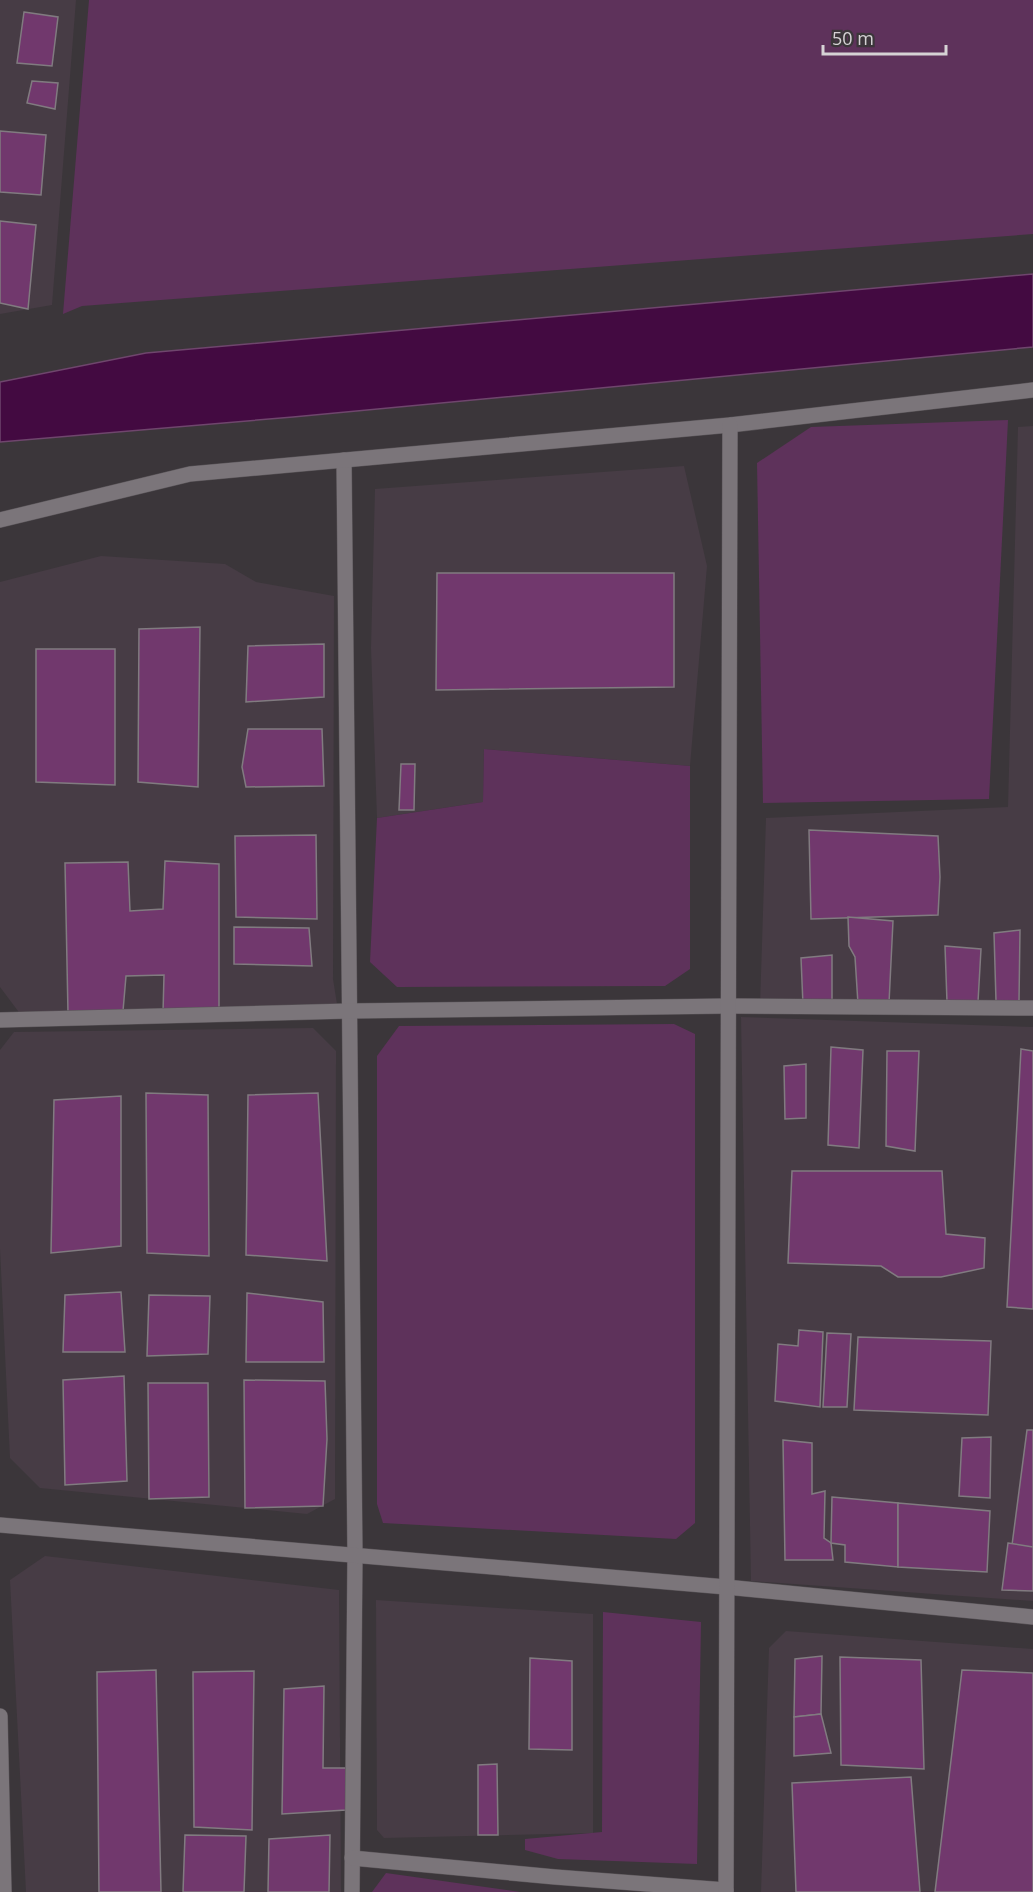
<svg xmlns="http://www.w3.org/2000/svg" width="1033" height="1892" font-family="'Open Sans',sans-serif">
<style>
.built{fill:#473c45}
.green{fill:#5e325b}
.water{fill:#430a41;stroke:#6f466d;stroke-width:1.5}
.building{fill:#71386d;stroke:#817b80;stroke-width:1.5}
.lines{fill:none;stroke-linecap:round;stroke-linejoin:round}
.minor-casing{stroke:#585357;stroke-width:16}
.minor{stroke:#7b757a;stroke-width:15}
</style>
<rect width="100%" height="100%" fill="#3b363a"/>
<g class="built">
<polygon points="0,0 76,0 52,305 0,314"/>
<polygon points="1033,426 1033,1001 760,1006 766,818 1008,807 1018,427"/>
<polygon points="684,466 707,566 690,766 484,749 483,802 377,818 371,648 375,489"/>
<polygon points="101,556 225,564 256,582 334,596 333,979 337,1004 24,1019 0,987 0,582"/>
<polygon points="741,1017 1033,1027 1033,1601 751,1581"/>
<polygon points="313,1028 336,1051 335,1499 307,1514 40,1488 10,1458 0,1249 0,1050 14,1032"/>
<polygon points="45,1556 339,1590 341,1892 26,1892 10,1580"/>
<polygon points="376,1600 593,1614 593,1833 384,1838 377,1830"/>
<polygon points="786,1631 1033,1649 1033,1892 761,1892 769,1648"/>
</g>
<g class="green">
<polygon points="89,0 1033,0 1033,234 82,306 63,314"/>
<polygon points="1008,420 989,799 763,803 757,463 811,427"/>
<polygon points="484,749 690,766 690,969 665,986 397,987 370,962 377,818 483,802"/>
<polygon points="674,1024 695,1034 695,1523 676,1539 383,1523 377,1504 377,1056 399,1026"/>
<polygon points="603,1612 701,1622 697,1864 558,1859 525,1850 525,1839 602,1832"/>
<polygon points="386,1873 520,1892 372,1892"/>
</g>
<polygon class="water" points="1033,274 1033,347 293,417 0,442 0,382 146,353"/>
<g class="building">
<polygon points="24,12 58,17 52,66 17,63"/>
<polygon points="32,81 58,83 55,109 27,103"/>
<polygon points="0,131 46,135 41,195 0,192"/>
<polygon points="0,221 36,225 28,309 0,303"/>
<polygon points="437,573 674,573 674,687 436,690"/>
<polygon points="200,627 198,787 138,782 139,629"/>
<polygon points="324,644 324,697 246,702 248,646"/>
<polygon points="36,649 115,649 115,785 36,782"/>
<polygon points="248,729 322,729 324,786 246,787 242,767"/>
<polygon points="401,764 415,764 414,810 399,810"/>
<polygon points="809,830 938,836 940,877 938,915 811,919"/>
<polygon points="316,835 317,919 236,917 235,836"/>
<polygon points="165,861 219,864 219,1010 163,1013 164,975 126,976 123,1011 68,1013 65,863 128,862 130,911 163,909"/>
<polygon points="848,917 893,921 889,1003 858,1004 855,957 849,946"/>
<polygon points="234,927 309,928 312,966 234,964"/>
<polygon points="1020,930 1019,1001 996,1001 994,933"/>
<polygon points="945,946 981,949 978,1002 947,1002"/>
<polygon points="832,955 832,1004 803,1005 801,958"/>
<polygon points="831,1047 863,1050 859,1148 828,1145"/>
<polygon points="1021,1049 1033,1051 1033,1309 1007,1307"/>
<polygon points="887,1051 919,1051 915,1151 886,1146"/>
<polygon points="806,1064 806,1118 785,1119 784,1066"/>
<polygon points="146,1093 208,1095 209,1256 147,1253"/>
<polygon points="318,1093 327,1261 246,1255 248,1095"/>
<polygon points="121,1096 121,1246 51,1253 54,1100"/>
<polygon points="792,1171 942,1171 946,1234 985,1238 984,1268 941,1277 898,1277 881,1266 788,1263"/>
<polygon points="121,1292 125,1352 63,1352 65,1295"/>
<polygon points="247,1293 323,1302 324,1362 246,1362"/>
<polygon points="149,1295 210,1296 208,1354 147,1356"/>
<polygon points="799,1330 823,1332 820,1407 775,1401 778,1344 798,1346"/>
<polygon points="827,1333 851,1334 847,1407 823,1407"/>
<polygon points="858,1337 991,1341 988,1415 854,1410"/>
<polygon points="124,1376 127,1481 65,1485 63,1380"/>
<polygon points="244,1380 325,1381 327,1439 323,1506 245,1508"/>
<polygon points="148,1383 208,1383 209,1497 149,1499"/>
<polygon points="1027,1430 1033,1430 1033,1548 1012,1545"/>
<polygon points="991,1437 990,1498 959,1496 962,1438"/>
<polygon points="783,1440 812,1443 812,1494 825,1491 824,1538 831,1543 833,1560 785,1560"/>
<polygon points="832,1497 898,1503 898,1567 845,1562 845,1545 831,1543"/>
<polygon points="898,1503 990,1511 987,1572 898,1567"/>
<polygon points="1008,1543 1033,1547 1033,1591 1002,1590"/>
<polygon points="822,1656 821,1714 794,1717 795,1659"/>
<polygon points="840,1657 921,1660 924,1769 841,1765"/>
<polygon points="530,1658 572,1661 572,1750 529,1749"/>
<polygon points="156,1670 161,1892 99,1892 97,1672"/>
<polygon points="962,1670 1033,1673 1033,1892 935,1892"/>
<polygon points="254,1671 252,1830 194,1827 193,1672"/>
<polygon points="324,1686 323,1768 347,1768 346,1810 282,1814 284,1689"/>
<polygon points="821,1714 831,1753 794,1756 794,1717"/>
<polygon points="497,1764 498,1835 478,1835 478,1765"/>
<polygon points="911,1777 920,1892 796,1892 792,1783"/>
<polygon points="185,1835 246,1836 244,1892 183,1892"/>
<polygon points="330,1835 329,1892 268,1892 269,1839"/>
</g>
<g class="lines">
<defs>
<g id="minor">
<polyline points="344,460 355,1555 352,1892"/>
<polyline points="0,520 190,474 730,425 1033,390"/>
<polyline points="0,1020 349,1011 728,1006 1033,1008"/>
<polyline points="0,1525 726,1587 1033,1617"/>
<polyline points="0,1716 4,1892"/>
<polyline points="352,1858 555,1877 726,1890"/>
<polyline points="726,1892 730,425"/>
</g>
</defs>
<use href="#minor" class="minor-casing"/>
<use href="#minor" class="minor"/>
</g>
<path d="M823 45v9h123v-9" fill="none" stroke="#d6d2d5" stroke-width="3"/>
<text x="832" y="45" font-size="18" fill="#d6d2d5" stroke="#3b363a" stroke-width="4.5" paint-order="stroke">50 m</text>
</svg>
